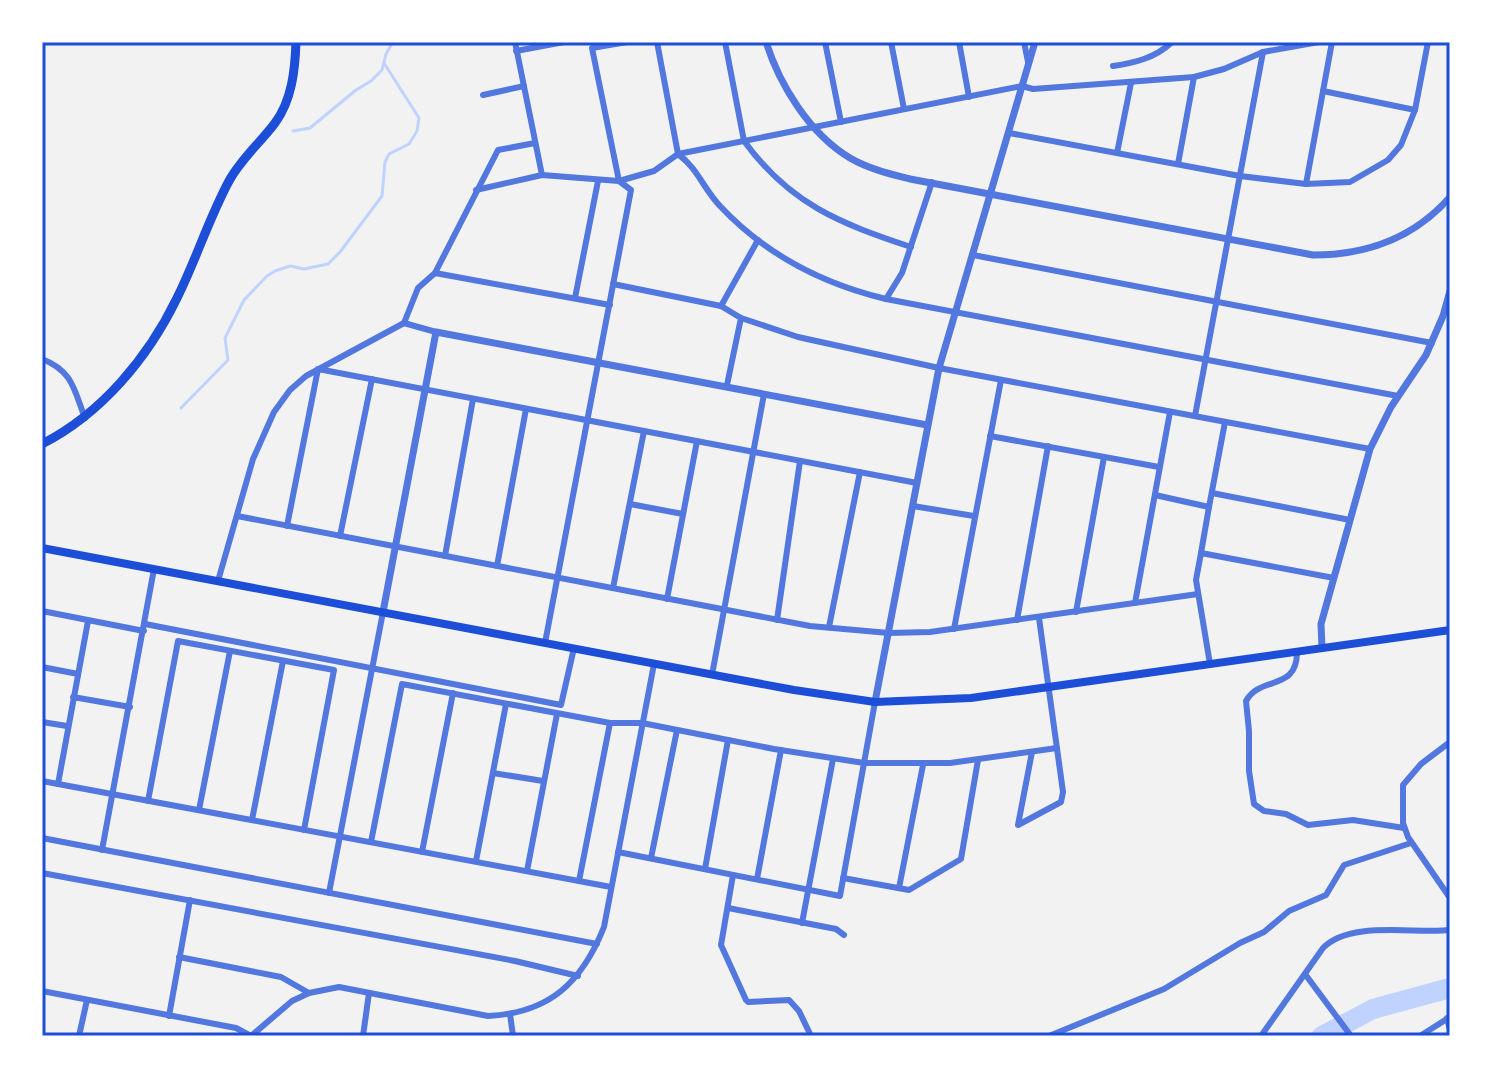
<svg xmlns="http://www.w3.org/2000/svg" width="1492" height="1078" font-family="'Noto Sans',sans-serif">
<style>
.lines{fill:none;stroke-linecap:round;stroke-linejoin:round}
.stream{stroke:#bfd3fe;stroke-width:3}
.river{stroke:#bfd3fe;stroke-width:20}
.minor{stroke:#5277de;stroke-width:6}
.tertiary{stroke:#5277de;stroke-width:7}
.secondary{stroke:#1d4ed8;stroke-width:8}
.primary{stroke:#1d4ed8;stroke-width:9}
.neatline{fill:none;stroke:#1d4ed8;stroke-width:3}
</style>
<rect width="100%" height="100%" fill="#f2f2f2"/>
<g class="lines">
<g class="stream">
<polyline points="293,131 310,128 356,90 371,81 382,70 386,54 393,42"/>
<polyline points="181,408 228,360 225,338 244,300 267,276 275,271 290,266 304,269 328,264 340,252 382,196 385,162 389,154 409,144 417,131 419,118 384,63"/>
</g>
<polyline class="river" points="1322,1036 1373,1009 1450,988"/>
<g class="minor">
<polyline points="515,42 542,175"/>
<path d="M 657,42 L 678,154 C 698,169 703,188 720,206 C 765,254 823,284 886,299 L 1398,396"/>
<path d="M 725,42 L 744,141 C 790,204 839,223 911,247"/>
<polyline points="825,42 841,122"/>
<polyline points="891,42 904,109"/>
<polyline points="959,42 969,97"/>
<polyline points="1024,42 1028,62"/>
<polyline points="516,51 564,42"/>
<path d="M 1113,66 C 1134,63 1155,58 1171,43"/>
<polyline points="1323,91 1415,110"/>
<polyline points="483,95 524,86"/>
<polyline points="1009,133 1240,176 1306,184 1350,182 1388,160 1401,145 1415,110 1428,42"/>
<polyline points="1117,153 1131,83"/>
<polyline points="1178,164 1194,77"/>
<polyline points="1306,184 1332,42"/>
<polyline points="476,190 542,175 619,181 654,171 678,154 1022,86 1033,89 1194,77 1224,69 1263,52 1319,42"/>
<polyline points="973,255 1432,343"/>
<polyline points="435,273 610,305"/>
<polyline points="613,284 721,306 741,318 727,385"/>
<polyline points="575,298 598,181"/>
<polyline points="886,299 902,273 932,182"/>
<polyline points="721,306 758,240"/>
<polyline points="741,318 798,337 939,368 1370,449"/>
<polyline points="404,323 418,288 435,273 498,150 535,143"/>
<path d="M 42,359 C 73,371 74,390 85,418"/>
<polyline points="1195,416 1263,52"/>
<polyline points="990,436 1159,467"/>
<polyline points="1212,493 1350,520"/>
<polyline points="1155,495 1209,507 1225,422"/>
<polyline points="630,504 683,514"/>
<polyline points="913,506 974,516"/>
<polyline points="237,516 810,626 889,633 930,632 1198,594"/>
<polyline points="287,526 318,369 917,483"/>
<polyline points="340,536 372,379"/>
<polyline points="1201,553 1209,507"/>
<polyline points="445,556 473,399"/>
<polyline points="497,566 526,409"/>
<polyline points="218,581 253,459 274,412 290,390 306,376 404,323 436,332"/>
<polyline points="613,588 644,431"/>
<polyline points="667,599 697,441"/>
<polyline points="1135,603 1170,412"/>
<polyline points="42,611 144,631"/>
<polyline points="1076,612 1104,457"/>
<polyline points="777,620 800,461"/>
<polyline points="1017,620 1048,446"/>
<polyline points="145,624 561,705 574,648"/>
<polyline points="829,627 860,472"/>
<polyline points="954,629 1001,380"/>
<polyline points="545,643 631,190 619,181 592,48 627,42"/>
<path d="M 1297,652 C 1297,692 1260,675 1246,701 L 1249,731 L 1249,771 L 1254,804 L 1264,811 L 1286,814 L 1308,825 L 1353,820 L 1404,828"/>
<polyline points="1210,664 1196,580 1201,553 1334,578"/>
<polyline points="42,667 78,674"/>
<polyline points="712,675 764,394"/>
<polyline points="73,697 130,707"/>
<polyline points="42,722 67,726"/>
<polyline points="610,723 642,723 774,749 864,763 950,763 1057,748"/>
<polyline points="1450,742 1421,764 1403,785 1403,823 1408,837 1450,898"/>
<polyline points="1032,752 1018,825 1061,802 1063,792 1039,618"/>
<polyline points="493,773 543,781"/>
<polyline points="42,781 611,887"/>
<polyline points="58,784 88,621"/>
<polyline points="148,801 178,641 334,670 304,830"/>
<polyline points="199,810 230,651"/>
<polyline points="252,820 283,661"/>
<polyline points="42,838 597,944"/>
<polyline points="371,842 402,684 610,723 579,881"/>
<polyline points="102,850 154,569"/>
<polyline points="422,852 453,693"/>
<polyline points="618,852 840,896 875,702"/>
<polyline points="651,858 677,730"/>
<polyline points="476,861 506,704"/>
<polyline points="705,869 728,740"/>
<polyline points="527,871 557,714"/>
<polyline points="42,873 515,961 578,976"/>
<polyline points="733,875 721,945 746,1000 748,1002 789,1000 799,1011 811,1036"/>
<polyline points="843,878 909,890 961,859 978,760"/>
<polyline points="757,879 781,750"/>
<polyline points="899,888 923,765"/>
<polyline points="329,893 383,612"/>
<polyline points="728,908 836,929 844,935"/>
<polyline points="802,923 833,759"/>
<polyline points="179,957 281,977 309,993"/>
<polyline points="1305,974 1351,1036"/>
<path d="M 42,991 L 236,1028 L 251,1036 L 292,1001 L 309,993 L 339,987 L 488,1016 C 550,1013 582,982 604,927 L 654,664"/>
<polyline points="510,1014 513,1036"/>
<polyline points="169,1016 190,900"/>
<polyline points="1447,1018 1450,1030"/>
<polyline points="79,1036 87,1000"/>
<polyline points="363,1036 369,993"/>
<polyline points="1049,1036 1164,989 1240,943 1264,932 1289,911 1326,895 1344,865 1411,843"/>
<path d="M 1261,1036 L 1323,948 C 1350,920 1414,934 1450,930"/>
<polyline points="1420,1036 1450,1017"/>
</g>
<g class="tertiary">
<path d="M 766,42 C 780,86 810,134 850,158 C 869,169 890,174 910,179 L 1313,255 C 1367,255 1415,237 1450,197"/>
<polyline points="383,612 436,332 927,425"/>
<polyline points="1322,648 1321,624 1370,449 1391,407 1426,355 1443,316 1450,291"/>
<polyline points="875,702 939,368 1035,42"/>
</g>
<polyline class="secondary" points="42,548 794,690 875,702 971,698 1450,630"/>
<path class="primary" d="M 42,444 C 101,414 148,358 177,298 C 196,260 209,218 229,181 C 241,159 260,143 275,123 C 292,100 295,70 296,42"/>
</g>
<rect width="1492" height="1078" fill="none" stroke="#ffffff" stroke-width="88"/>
<rect x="44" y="44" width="1404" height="990" class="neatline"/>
</svg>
